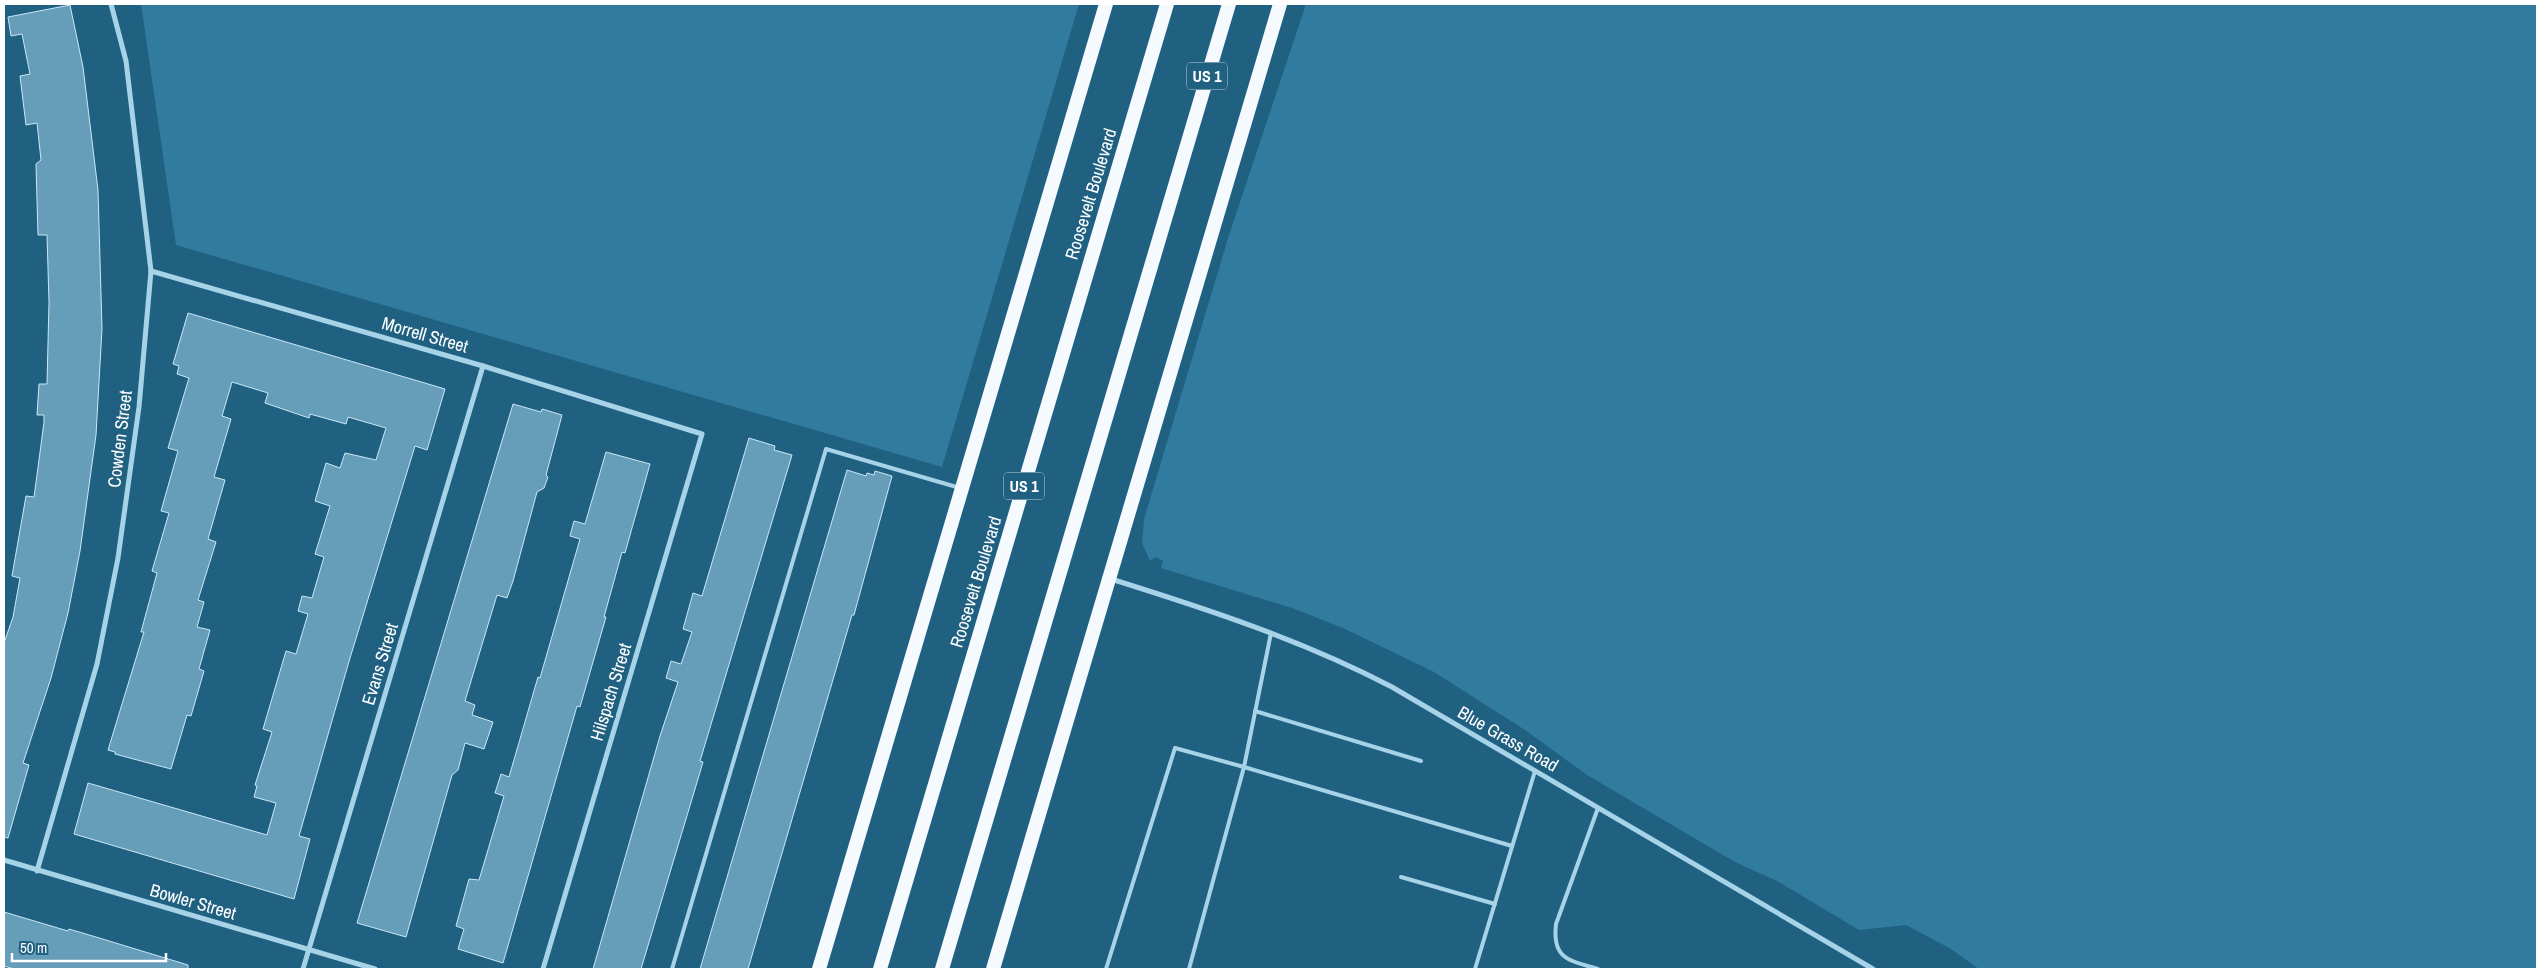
<svg xmlns="http://www.w3.org/2000/svg" width="2541" height="973" font-family="'Archivo Narrow',sans-serif">
<style>
.green{fill:#307b9e}
.building{fill:#669db8;stroke:#cbe8f6}
.lines{fill:none;stroke-linecap:round;stroke-linejoin:round}
.service{stroke:#a7d3e8;stroke-width:4}
.minor{stroke:#a7d3e8;stroke-width:5}
.trunk{stroke:#f4fafe;stroke-width:14}
.labels{text-anchor:middle;stroke-width:5;stroke-linejoin:round;paint-order:stroke}
.shield{fill:#206182;stroke:#bcd0da;stroke-width:1}
.shield-label{font-size:16px;font-weight:bold;fill:#fff}
.street-label{font-size:18px;fill:#fff;stroke:#206182}
</style>
<rect width="100%" height="100%" fill="#206182"/>
<g class="green">
<polygon points="141,4 1079,4 942,467 176,245"/>
<polygon points="1306,4 2537,4 2537,969 1979,969 1951,949 1906,925 1859,930 1777,881 1735,862 1587,775 1525,730 1434,672 1343,628 1292,608 1161,568 1163,561 1156,557 1150,561 1142,543 1144,519 1229,235"/>
</g>
<g class="building">
<polygon points="70,5 83,67 98,190 102,329 96,435 80,551 68,613 51,678 23,763 29,765 8,838 4,837 4,643 13,617 20,578 12,576 26,496 34,497 39,460 44,422 44,415 37,415 39,384 47,384 49,302 47,235 38,235 36,164 41,160 37,123 26,125 20,76 30,74 22,34 11,36 8,17"/>
<polygon points="188,313 445,389 427,450 415,446 350,658 299,836 310,839 294,899 74,834 88,783 267,835 276,803 254,797 257,786 255,785 272,732 263,729 286,651 296,654 308,614 298,611 302,596 312,598 324,557 315,554 330,506 315,501 326,463 340,468 345,453 376,460 386,428 348,417 346,424 310,414 309,418 265,403 268,393 232,382 222,416 231,419 214,477 225,480 208,539 216,542 198,600 204,602 197,627 210,630 199,669 204,671 191,716 187,715 171,769 115,754 115,752 108,750 144,632 141,632 157,573 152,571 169,513 161,511 178,451 168,448 189,378 177,374 179,366 173,364"/>
<polygon points="513,404 541,412 542,409 562,415 546,475 548,477 544,488 537,492 513,581 507,598 497,595 465,701 475,705 472,715 493,722 484,749 465,743 458,770 452,775 406,937 357,923"/>
<polygon points="749,438 775,446 774,450 792,455 700,761 703,762 698,779 641,969 593,969 660,736 678,682 666,678 671,661 681,664 692,632 683,629 693,593 702,596"/>
<polygon points="606,452 650,464 625,553 622,552 604,617 606,617 580,707 577,706 503,963 458,949 464,929 456,926 469,879 479,880 504,796 495,793 501,774 509,777 538,677 540,678 580,539 570,536 574,521 585,524"/>
<polygon points="847,470 866,476 867,473 874,475 875,471 892,476 854,615 852,615 748,969 700,969"/>
<polygon points="4,912 68,931 69,929 96,937 188,965 188,969 14,969 4,966"/>
</g>
<g class="lines">
<g class="service">
<polyline points="1255,711 1421,761"/>
<polyline points="1401,877 1495,904"/>
<polyline points="672,969 826,449 960,488"/>
<polyline points="1106,969 1175,748 1244,767 1271,633"/>
<polyline points="1189,969 1244,767 1512,846"/>
<polyline points="1475,969 1535,771"/>
<path d="M 1598,969 C 1568,960 1552,959 1556,924 L 1598,808"/>
</g>
<g class="minor">
<polyline points="151,271 483,366 702,434 543,969"/>
<path d="M 1111,579 C 1207,609 1302,640 1392,687 L 1873,969"/>
<polyline points="4,860 375,969"/>
<polyline points="37,871 97,664 118,558 139,407 151,271 126,61 111,4"/>
<polyline points="303,969 483,366"/>
</g>
<g class="trunk">
<polyline points="819,969 1106,4"/>
<polyline points="880,969 1167,4"/>
<polyline points="942,969 1229,4"/>
<polyline points="993,969 1280,4"/>
</g>
</g>
<g class="labels">
<g class="shield">
<rect x="1187" y="62.5" width="40" height="27" rx="4"/>
<rect x="1004" y="472.5" width="40" height="27" rx="4"/>
</g>
<g class="shield-label">
<text x="1207" y="82">US 1</text>
<text x="1024" y="492">US 1</text>
</g>
<g class="street-label">
<text transform="translate(1091 194) rotate(-73)" y="6">Roosevelt Boulevard</text>
<text transform="translate(425 335) rotate(16)" y="6">Morrell Street</text>
<text transform="translate(120 439) rotate(-83)" y="6">Cowden Street</text>
<text transform="translate(976 582) rotate(-73)" y="6">Roosevelt Boulevard</text>
<text transform="translate(380 664) rotate(-73)" y="6">Evans Street</text>
<text transform="translate(611 692) rotate(-73)" y="6">Hilspach Street</text>
<text transform="translate(1508 739) rotate(30)" y="6">Blue Grass Road</text>
<text transform="translate(193 902) rotate(16)" y="6">Bowler Street</text>
</g>
</g>
<rect width="2541" height="973" fill="none" stroke="#ffffff" stroke-width="10"/>
<path d="M12 953v8h154v-8" fill="none" stroke="#ffffff" stroke-width="2.5"/>
<text x="20" y="953" font-size="15" fill="#ffffff" stroke="#206182" stroke-width="4" paint-order="stroke">50 m</text>
</svg>
